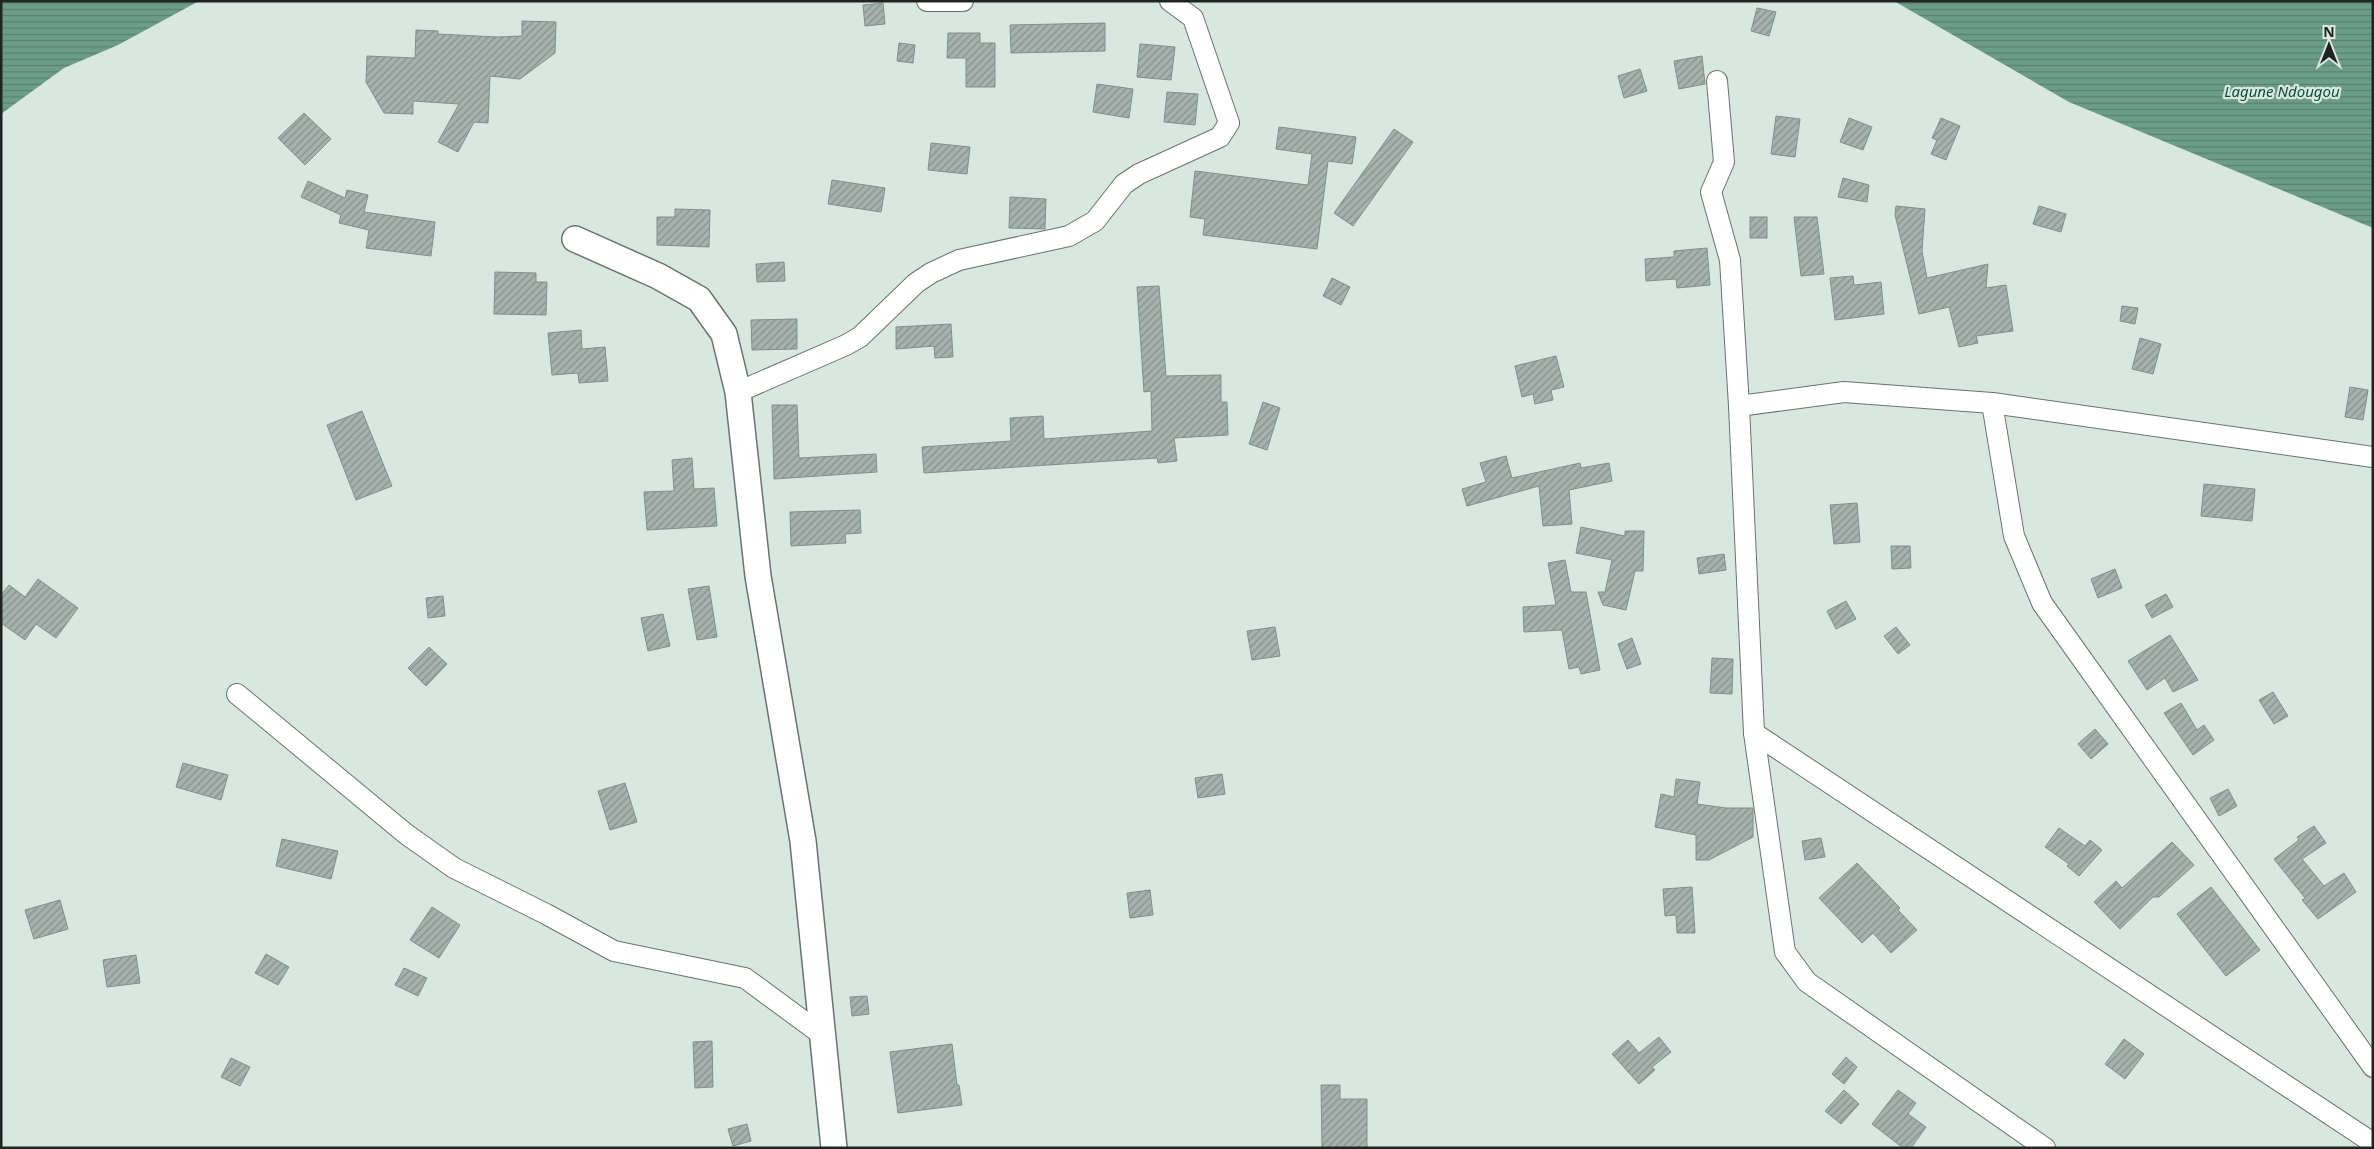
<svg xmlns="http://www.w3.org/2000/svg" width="2374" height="1149" font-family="'Noto Sans',sans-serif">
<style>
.water{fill:url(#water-rules)}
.building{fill:url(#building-hatch);stroke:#828e89}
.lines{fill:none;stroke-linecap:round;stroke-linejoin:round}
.minor-casing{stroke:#68746f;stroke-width:22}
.tertiary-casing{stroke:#68746f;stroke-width:28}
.minor{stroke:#fff;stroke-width:20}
.tertiary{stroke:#fff;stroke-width:25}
.labels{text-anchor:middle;stroke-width:4.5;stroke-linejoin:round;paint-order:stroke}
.water-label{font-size:15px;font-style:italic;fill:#0c4f3b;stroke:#d9e7e1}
</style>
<defs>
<pattern id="water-rules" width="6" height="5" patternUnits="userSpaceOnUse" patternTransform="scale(1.25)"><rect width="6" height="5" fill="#6c9d89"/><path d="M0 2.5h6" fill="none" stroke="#588070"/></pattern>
<pattern id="building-hatch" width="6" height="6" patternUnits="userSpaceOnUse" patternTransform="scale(1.25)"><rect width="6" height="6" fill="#a5b2ad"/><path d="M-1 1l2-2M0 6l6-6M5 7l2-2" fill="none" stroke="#86918c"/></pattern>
</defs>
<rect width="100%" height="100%" fill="#d9e7e1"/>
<g class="water">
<polygon points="1,1 199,1 118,45 64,68 1,114"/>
<polygon points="1894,1 2373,1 2373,228 2069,102"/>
</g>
<g class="building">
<polygon points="883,3 885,24 865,26 863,5"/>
<polygon points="1757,8 1776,12 1769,36 1751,31"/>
<polygon points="522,21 556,22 555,53 520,79 490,76 488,123 474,122 458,152 438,142 459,104 413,101 413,114 384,113 366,82 367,56 415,58 416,30 438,31 438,34 498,37 522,36"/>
<polygon points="1105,23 1105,51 1011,53 1010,25"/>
<polygon points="948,33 980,33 980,43 995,43 995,87 966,87 966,58 947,58"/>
<polygon points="899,43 915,45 913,63 897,61"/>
<polygon points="1140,44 1175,47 1171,80 1137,77"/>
<polygon points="1702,56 1705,84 1679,89 1674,61"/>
<polygon points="1640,69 1647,91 1624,98 1618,76"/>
<polygon points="1097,84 1133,89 1129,118 1093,112"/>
<polygon points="1167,92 1198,94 1195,125 1164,122"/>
<polygon points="304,113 331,139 305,165 278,138"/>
<polygon points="1776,116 1800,119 1795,157 1771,154"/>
<polygon points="1849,118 1872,127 1863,150 1840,142"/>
<polygon points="1941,118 1960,126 1946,160 1931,154 1937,140 1932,138"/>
<polygon points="1279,127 1356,137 1352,164 1328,161 1317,249 1203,235 1205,219 1190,217 1195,171 1308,185 1312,154 1276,149"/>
<polygon points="1394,129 1413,142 1353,226 1334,213"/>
<polygon points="931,143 970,147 967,174 928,170"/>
<polygon points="1843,178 1869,185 1867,202 1838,197"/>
<polygon points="832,180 885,188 881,212 828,204"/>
<polygon points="308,181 345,198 347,190 368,195 364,212 435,222 431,256 366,248 369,230 339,223 341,215 301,197"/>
<polygon points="1010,197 1046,199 1045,229 1009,228"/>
<polygon points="1896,206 1925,209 1922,251 1927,278 1988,264 1986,288 2006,285 2013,331 1976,336 1978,343 1959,347 1949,307 1919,314 1895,215"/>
<polygon points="2039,206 2066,214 2061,232 2033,224"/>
<polygon points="675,209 710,210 709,247 657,245 657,217 675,217"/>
<rect x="1750" y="217" width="17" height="21"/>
<polygon points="1794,217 1817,217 1824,274 1801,276"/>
<polygon points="1707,248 1710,285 1677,288 1676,279 1646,281 1645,259 1674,257 1674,251"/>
<polygon points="784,262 785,281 757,282 756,264"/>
<polygon points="495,272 536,273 536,282 547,282 546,315 494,314"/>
<polygon points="1853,276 1854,285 1881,282 1884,314 1835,320 1830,278"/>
<polygon points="1332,278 1350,287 1341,305 1323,296"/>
<polygon points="1159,286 1166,376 1221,375 1221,402 1227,402 1228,435 1174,438 1177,461 1158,463 1157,458 924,473 922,447 1011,441 1010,418 1043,416 1044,439 1152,431 1151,391 1144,392 1137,287"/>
<polygon points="2122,306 2138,308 2135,324 2120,321"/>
<polygon points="797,319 797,349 752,350 751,320"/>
<polygon points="951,324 953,357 935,358 934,346 896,349 896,327"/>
<polygon points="581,330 582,349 605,347 608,381 579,383 578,373 552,375 548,333"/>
<polygon points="2140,338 2161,344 2153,374 2132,369"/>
<polygon points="1556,356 1564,387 1551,390 1553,400 1535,404 1533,394 1522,397 1515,366"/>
<polygon points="2350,387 2368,390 2363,420 2345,417"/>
<polygon points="1263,402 1280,408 1267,450 1249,444"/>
<polygon points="772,405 797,405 799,458 876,454 877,472 774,479"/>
<polygon points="362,411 392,486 356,500 327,425"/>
<polygon points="1506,456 1512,478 1580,463 1581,468 1609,463 1612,481 1569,490 1572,524 1543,526 1539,486 1467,506 1462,489 1486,482 1480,463"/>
<polygon points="692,458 694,489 714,488 717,526 647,530 644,492 674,491 672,460"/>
<polygon points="2204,484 2255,489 2252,521 2201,516"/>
<polygon points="1857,503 1860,542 1834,544 1830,505"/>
<polygon points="860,510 861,533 845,534 846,543 791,546 790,512"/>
<polygon points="1581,527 1625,536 1625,531 1644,531 1643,571 1635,571 1626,610 1603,605 1598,592 1605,592 1612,560 1576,553"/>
<polygon points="1891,546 1910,546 1911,568 1892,569"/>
<polygon points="1724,554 1726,570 1699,574 1697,558"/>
<polygon points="1565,560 1571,592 1586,592 1600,670 1581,674 1579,667 1569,669 1562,630 1524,632 1523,607 1556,605 1548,563"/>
<polygon points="2115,569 2122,588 2098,598 2091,579"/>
<polygon points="38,579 78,608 56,638 36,624 25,640 1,623 1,595 9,585 25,597"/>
<polygon points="709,586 717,637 697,640 688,589"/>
<polygon points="2166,594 2173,607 2152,618 2145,605"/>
<polygon points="443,596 445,616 428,618 426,598"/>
<polygon points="1846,601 1856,619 1836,629 1827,611"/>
<polygon points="663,614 670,646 648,651 641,618"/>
<polygon points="1275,627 1280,656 1252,660 1247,631"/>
<polygon points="1896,627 1910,645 1898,654 1884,636"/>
<polygon points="2170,635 2198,680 2173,692 2165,678 2147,690 2128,661"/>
<polygon points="1632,638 1641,664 1627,669 1618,644"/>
<polygon points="429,647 447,664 426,686 408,668"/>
<polygon points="1712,658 1733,659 1732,694 1710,693"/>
<polygon points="2273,692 2288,716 2274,724 2259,700"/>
<polygon points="2181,703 2197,730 2204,725 2214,740 2193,755 2164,713"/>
<polygon points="2095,729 2108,744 2091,759 2078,744"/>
<polygon points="183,763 228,775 221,800 176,787"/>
<polygon points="1222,774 1225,794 1198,798 1195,778"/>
<polygon points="1676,779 1700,782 1697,804 1726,808 1753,808 1753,837 1709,860 1696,860 1696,835 1655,827 1661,794 1674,797"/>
<polygon points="625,783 637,822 610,830 598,791"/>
<polygon points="2228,789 2237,806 2219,816 2210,798"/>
<polygon points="2314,826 2326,843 2302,859 2324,886 2344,873 2356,892 2318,919 2302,900 2305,898 2274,859 2299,840 2297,837"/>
<polygon points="2059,828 2085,846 2090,840 2102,850 2079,876 2067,866 2069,864 2045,847"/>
<polygon points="1821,838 1825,857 1805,860 1802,841"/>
<polygon points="282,839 338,851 331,879 276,866"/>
<polygon points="2172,842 2194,865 2159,897 2153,897 2120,929 2094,902 2116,881 2122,888"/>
<polygon points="1857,863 1900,908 1898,910 1917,930 1891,953 1873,933 1862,943 1819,898"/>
<polygon points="1692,887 1695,933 1677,933 1676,915 1665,916 1663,889"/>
<polygon points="2211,887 2260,950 2226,976 2177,914"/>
<polygon points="1150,890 1153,915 1130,918 1127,893"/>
<polygon points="60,900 68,929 34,939 25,910"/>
<polygon points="432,907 460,925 439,958 410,940"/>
<polygon points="266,954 289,967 278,985 255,973"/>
<polygon points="136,955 140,983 107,987 103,960"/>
<polygon points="404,968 427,978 418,996 395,985"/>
<polygon points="867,996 869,1014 852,1016 850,997"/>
<polygon points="1659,1037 1671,1052 1652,1067 1655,1070 1639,1084 1612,1054 1628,1040 1639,1053"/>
<polygon points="2124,1039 2144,1054 2125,1079 2105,1064"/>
<polygon points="712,1041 713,1087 695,1088 693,1042"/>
<polygon points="952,1044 957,1085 959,1085 962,1105 898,1113 890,1052"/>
<polygon points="1846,1057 1857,1067 1844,1084 1832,1074"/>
<polygon points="231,1058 250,1067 240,1086 221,1077"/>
<polygon points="1321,1085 1340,1085 1340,1099 1367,1099 1367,1148 1322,1148"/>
<polygon points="1844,1090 1859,1104 1841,1124 1825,1111"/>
<polygon points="1898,1090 1916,1103 1908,1114 1926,1127 1911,1148 1903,1148 1872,1124"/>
<polygon points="747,1124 751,1141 733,1146 728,1129"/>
</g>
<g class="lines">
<defs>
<g id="minor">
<polyline points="927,1 963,1"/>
<polyline points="1717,81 1724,162 1711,192 1730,260 1739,406 1754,733 1785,952 1807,982 2045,1148"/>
<polyline points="738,392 846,345 860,337 916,283 931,273 959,260 1069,236 1095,221 1124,184 1139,174 1220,137 1229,123 1193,18 1170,1"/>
<polyline points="1992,403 2014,536 2042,603 2373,1067"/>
<polyline points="1739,406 1844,392 1992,403 2373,457"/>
<polyline points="237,694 406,834 454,868 546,914 614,951 745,978 821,1034"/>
<polyline points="1754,733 2373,1143"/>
</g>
<polyline id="tertiary" points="575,239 658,276 699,299 724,334 738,392 758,576 803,841 834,1148"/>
</defs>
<use href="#minor" class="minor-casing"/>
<use href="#tertiary" class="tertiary-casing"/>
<use href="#minor" class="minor"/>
<use href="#tertiary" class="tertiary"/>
</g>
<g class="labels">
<g class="water-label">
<text x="2282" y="97">Lagune Ndougou</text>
</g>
</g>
<rect width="2374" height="1149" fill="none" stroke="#1f2422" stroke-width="5"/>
<g transform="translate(2329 45)" stroke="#d9e7e1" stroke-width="4" paint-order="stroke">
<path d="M0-4L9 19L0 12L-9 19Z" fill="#1f2422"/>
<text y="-8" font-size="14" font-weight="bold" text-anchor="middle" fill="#1f2422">N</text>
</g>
</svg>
